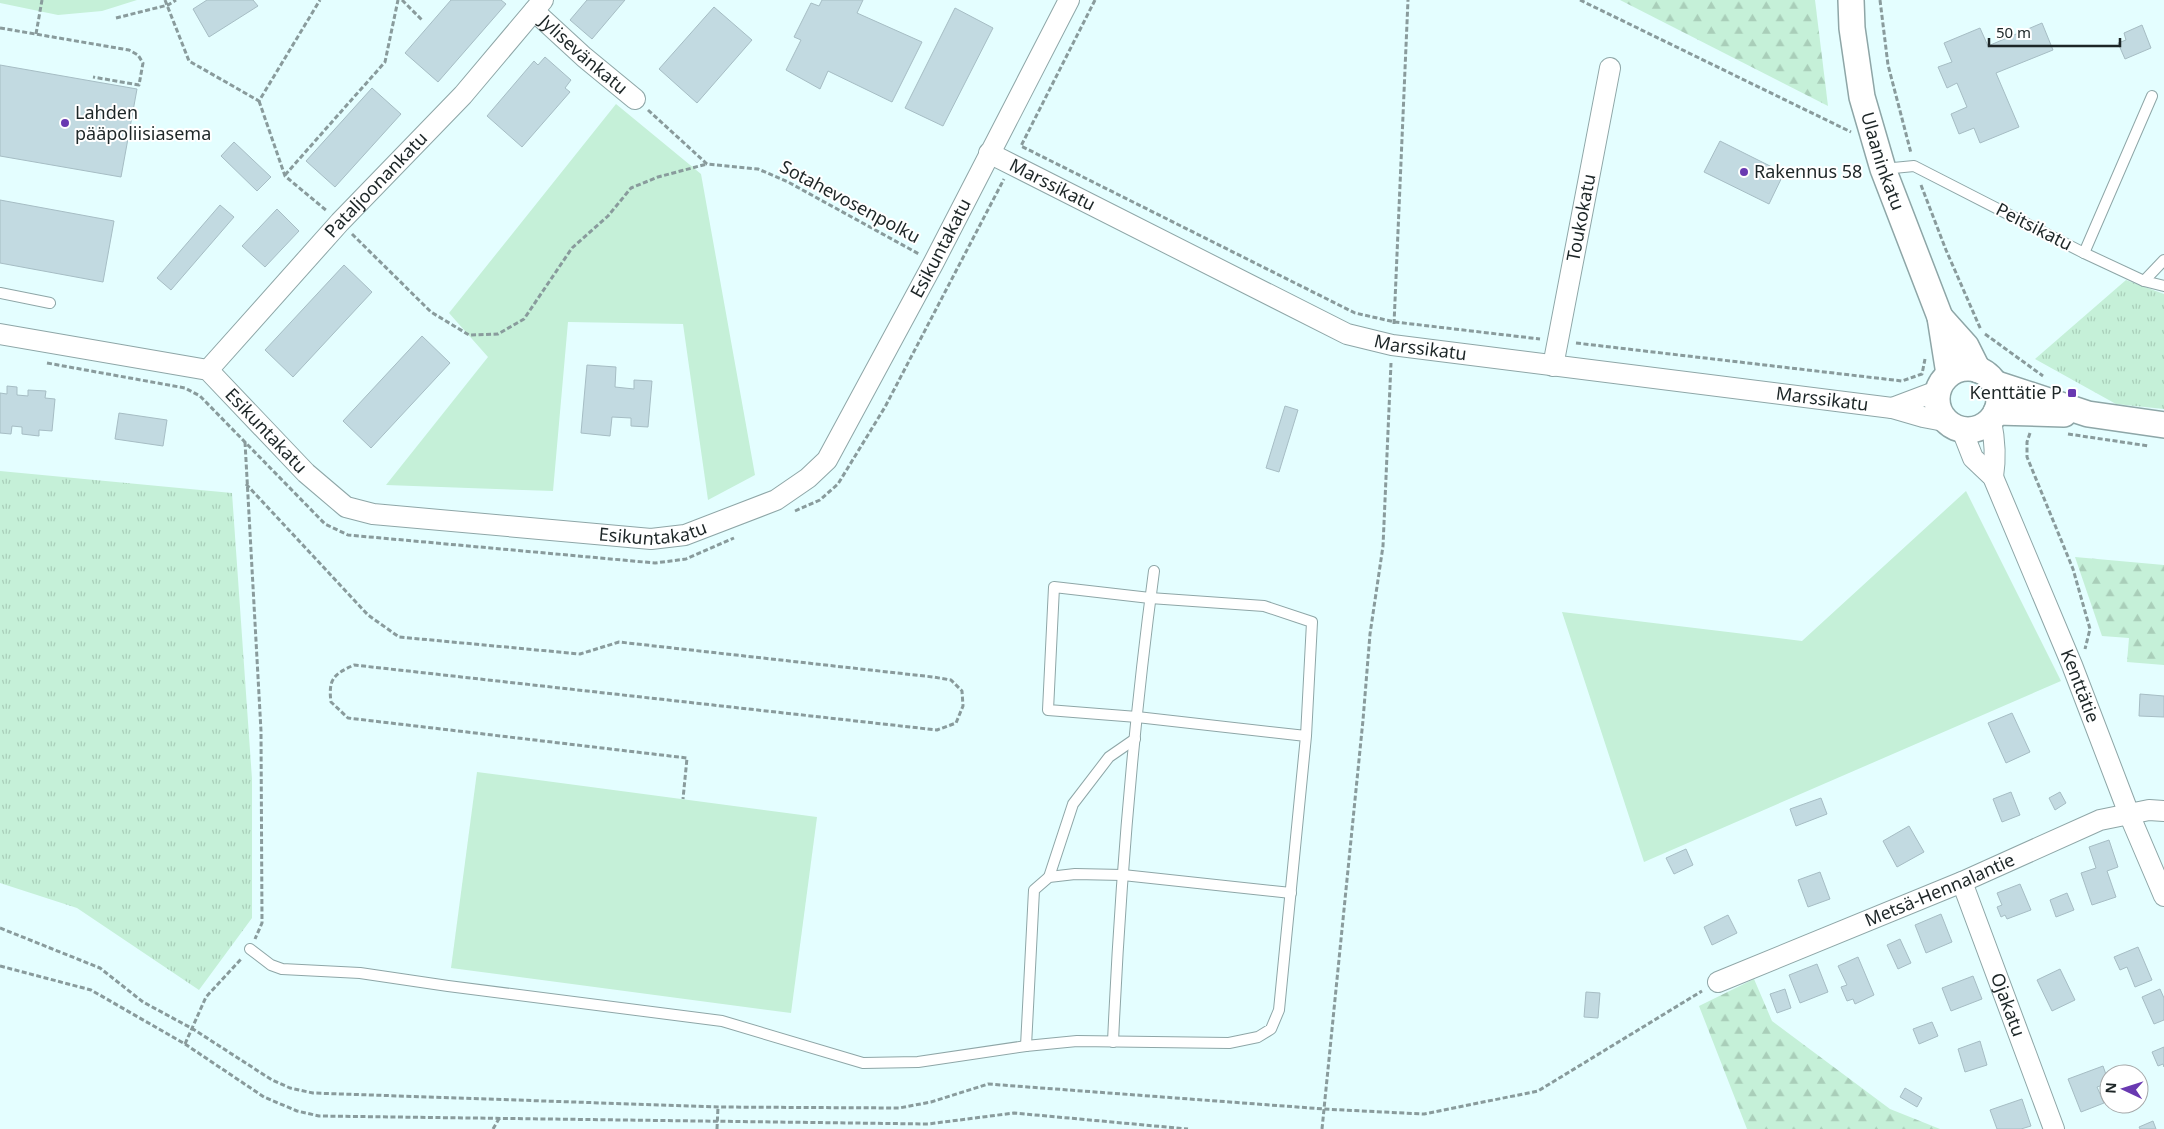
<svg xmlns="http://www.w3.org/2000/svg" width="2164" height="1129" font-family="'Noto Sans',sans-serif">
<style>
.grass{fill:url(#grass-tufts)}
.forest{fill:url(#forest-firs)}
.park{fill:#c5f0d8}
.building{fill:#c2dae1;stroke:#a6bdc4}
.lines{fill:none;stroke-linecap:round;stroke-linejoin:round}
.service-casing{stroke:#8ea6a7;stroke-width:12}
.minor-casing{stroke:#8ea6a7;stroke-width:22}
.tertiary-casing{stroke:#8ea6a7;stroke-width:28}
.path{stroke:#899b9c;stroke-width:3;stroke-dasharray:5 2.5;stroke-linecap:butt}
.service{stroke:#fff;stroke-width:10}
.minor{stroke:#fff;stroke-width:20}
.tertiary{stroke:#fff;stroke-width:25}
.poi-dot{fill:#6939b1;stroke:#fff;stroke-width:2}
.labels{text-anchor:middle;stroke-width:4;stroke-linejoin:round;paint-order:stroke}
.street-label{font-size:18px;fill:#1d2627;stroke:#fff}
.poi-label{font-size:18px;fill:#1d2627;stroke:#fff;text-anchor:start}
</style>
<defs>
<pattern id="grass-tufts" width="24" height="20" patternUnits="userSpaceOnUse" patternTransform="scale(1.25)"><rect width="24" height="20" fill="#c5f0d8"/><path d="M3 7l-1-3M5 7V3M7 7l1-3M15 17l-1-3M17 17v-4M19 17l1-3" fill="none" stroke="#a9ceb9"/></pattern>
<pattern id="forest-firs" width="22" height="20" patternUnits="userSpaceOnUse" patternTransform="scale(1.25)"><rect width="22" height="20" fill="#c5f0d8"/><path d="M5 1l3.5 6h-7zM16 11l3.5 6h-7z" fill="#a9ceb9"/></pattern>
</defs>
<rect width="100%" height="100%" fill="#e4feff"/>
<g class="grass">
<polygon points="2126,280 2164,294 2164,409 2116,404 2035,359"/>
<polygon points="0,471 232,493 252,779 252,918 199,990 77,908 0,883"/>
</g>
<g class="forest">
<polygon points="1620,0 1815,0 1828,106"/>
<polygon points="2075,557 2164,565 2164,665 2127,662 2129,638 2102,636"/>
<polygon points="1754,979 1772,1021 1890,1109 1940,1129 1747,1129 1699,1006"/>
</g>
<g class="park">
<polygon points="0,0 137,0 102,11 58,15 0,3"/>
<polygon points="616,104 701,174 755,475 708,500 683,324 568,322 553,491 386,485 488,357 449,313"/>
<polygon points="1966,491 2061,681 1644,862 1562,612 1802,641"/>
<polygon points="477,772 817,817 791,1013 451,968"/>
</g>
<g class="building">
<polygon points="207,0 253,0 258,6 209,37 193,9"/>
<polygon points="451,0 501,0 506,4 438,82 405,53"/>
<polygon points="587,0 625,0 592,39 570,20"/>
<polygon points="822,0 863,0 857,13 922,42 892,102 828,71 820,89 786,70 801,40 794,37 811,3 819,6"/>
<polygon points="714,7 752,40 697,103 659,69"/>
<polygon points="955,8 993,28 943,126 905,108"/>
<polygon points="2042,23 2053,50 1996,73 2019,127 1980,143 1974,128 1959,134 1951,114 1967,107 1957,83 1947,88 1938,67 1952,62 1944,43 1980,28 1988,46"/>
<polygon points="2142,25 2151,48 2125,59 2118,43 2126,40 2124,33"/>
<polygon points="545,57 571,80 565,88 570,92 522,147 487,116 534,61 538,65"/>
<polygon points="0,65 137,89 121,177 0,156"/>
<polygon points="372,88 401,114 335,187 306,161"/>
<polygon points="1720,141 1784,173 1769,204 1704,172"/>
<polygon points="234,142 271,177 257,191 221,156"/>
<polygon points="0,200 114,221 103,282 0,263"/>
<polygon points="220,205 234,217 171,290 157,278"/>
<polygon points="277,209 299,231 265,267 242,246"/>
<polygon points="344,265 372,292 293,377 265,350"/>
<polygon points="422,336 450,363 371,448 343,421"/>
<polygon points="587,365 616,367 615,387 634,389 634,380 652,381 648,427 631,426 631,418 612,417 610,436 581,433"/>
<polygon points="7,386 17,387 17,395 28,396 28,390 46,391 45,398 55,399 52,431 39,430 39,436 22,434 22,427 12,426 11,434 0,433 0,393 7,394"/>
<polygon points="1285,406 1298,410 1279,472 1266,468"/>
<polygon points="119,413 167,420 163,446 115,439"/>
<polygon points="2140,694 2164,696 2164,717 2139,716"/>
<polygon points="2012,713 2030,752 2006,763 1988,723"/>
<polygon points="2011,792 2020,815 2002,822 1993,799"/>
<polygon points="2060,792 2066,803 2055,810 2049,798"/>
<polygon points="1821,798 1827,814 1796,826 1790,809"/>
<polygon points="1909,826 1924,852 1897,867 1883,841"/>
<polygon points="2109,840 2118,867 2107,871 2116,897 2092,905 2081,873 2096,868 2089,847"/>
<polygon points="1686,849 1693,865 1674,874 1666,858"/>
<polygon points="1820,872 1830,899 1808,907 1798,880"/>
<polygon points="2020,884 2031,910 2007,919 2005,915 2001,917 1997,907 2002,905 1997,893"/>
<polygon points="2067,893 2074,910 2056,917 2050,900"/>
<polygon points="1941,914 1952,942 1926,953 1915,925"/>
<polygon points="1728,915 1737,933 1712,945 1704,927"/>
<polygon points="1900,939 1911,963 1898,969 1887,945"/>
<polygon points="2138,947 2152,980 2135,987 2127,967 2120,970 2114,957"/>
<polygon points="1858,957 1874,995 1855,1004 1853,999 1847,1001 1841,987 1847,985 1838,966"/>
<polygon points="1817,964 1828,992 1800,1003 1789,975"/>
<polygon points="2060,969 2075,1000 2052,1011 2037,980"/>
<polygon points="1973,976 1982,999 1951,1011 1942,988"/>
<polygon points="1785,989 1791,1008 1777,1013 1770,994"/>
<polygon points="2160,989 2164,998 2164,1020 2154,1024 2142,997"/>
<polygon points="1586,992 1600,993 1598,1018 1584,1017"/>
<polygon points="1932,1022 1938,1036 1919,1044 1913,1029"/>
<polygon points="1980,1041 1987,1065 1965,1072 1958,1049"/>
<polygon points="2164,1047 2164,1067 2163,1064 2158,1066 2152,1052"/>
<polygon points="2103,1066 2109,1083 2097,1087 2104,1103 2081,1112 2068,1079"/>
<polygon points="1905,1088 1922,1098 1917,1107 1900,1097"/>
<polygon points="2022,1099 2031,1126 2021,1129 1997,1129 1990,1110"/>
<polygon points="2153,1121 2156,1129 2140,1129 2139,1127"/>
</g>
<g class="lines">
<defs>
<g id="service">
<polyline points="1883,169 1914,166 2084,253 2152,96"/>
<polyline points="2084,253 2144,281 2164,286"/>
<polyline points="2144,281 2164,260"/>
<polyline points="0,293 50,303"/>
<polyline points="1049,877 1073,804 1109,757 1135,739"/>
<polyline points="250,949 271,965 282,969 360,973 448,986 722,1021 863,1063 918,1062 1026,1046 1077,1041 1229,1043 1258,1037 1271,1029 1279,1010 1306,736 1137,717 1048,710 1054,587 1150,598 1264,606 1312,622 1306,736"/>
<path d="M 1113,1042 C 1120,885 1133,727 1154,571"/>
<polyline points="1026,1046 1034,890 1049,877 1075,874 1123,875 1291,893"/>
</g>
<g id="minor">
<path id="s1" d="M 534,11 L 584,57 L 635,99"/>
<path id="s2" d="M 989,153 L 1347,334 L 1392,345 L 1892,408 L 1923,417 L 1944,421"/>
<path id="s3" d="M 0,334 L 208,370 L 306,473 L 346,507 L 373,514 L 651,539 L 685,535 L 776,500 L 808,478 L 827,460 L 934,262 L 1069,0"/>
<path id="s4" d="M 1553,366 L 1610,68"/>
<path id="s5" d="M 208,370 L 340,222 L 463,95 L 543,0"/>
<polyline points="1892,408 1937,391"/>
<path d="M 1991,421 C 1995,440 1996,458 1993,477"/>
<path id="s6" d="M 1962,430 L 1973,458 L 1993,477 L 2072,665 L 2129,814 L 2164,896"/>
<path id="s7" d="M 1962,882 L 2054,1129"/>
<path id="s8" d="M 1718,982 L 1962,882 L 2100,820 L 2149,810 L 2164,811"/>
</g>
<g id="tertiary">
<path id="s9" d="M 1851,0 L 1852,28 L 1862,97 L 1883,169 L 1940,317 L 1949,374"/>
<polyline points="1940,317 1966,346 1978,370"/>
<circle cx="1968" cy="399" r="31"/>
<polyline points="1994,383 2088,414 2164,425"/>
<polyline points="1996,412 2064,414"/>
</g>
</defs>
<use href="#service" class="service-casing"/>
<use href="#minor" class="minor-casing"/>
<use href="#tertiary" class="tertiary-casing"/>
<g class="path">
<polyline points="165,0 189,61 259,101 320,0"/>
<polyline points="402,0 422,20"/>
<polyline points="1095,0 1021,146 1355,313 1395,322 1540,339"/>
<polyline points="1580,0 1851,132"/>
<polyline points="1880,0 1888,65 1911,153"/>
<polyline points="116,18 168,5 176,0"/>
<polyline points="0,28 129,50 138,55 143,63 139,85 93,77"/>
<polyline points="36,34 42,0"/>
<polyline points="259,101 285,176 327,211"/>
<polyline points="648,110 707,164 758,169 788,182 919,254"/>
<polyline points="285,175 385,62 398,0"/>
<polyline points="1921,185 1946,250 1981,330"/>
<polyline points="352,234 431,312 469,335 498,334 524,319 572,248 608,216 631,188 658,177 707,164"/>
<polyline points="1394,324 1408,0"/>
<polyline points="1985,334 2043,376"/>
<polyline points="1576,343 1902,381 1922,374 1925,359"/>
<polyline points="47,363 185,388 200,396 325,524 348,535 655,563 686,559 734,538"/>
<polyline points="2030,433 2027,442 2027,457 2073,569 2090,629 2085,649"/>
<polyline points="2068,434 2149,446"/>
<polyline points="245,442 261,731 262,923 255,939"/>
<path d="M 246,484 L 368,615 L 399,637 L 580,654 L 619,642 L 933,677 L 951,680 L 962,691 L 963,706 L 956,723 L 937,730 L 354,665 C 334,674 328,679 331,702 L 348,718 L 687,758 L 683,799"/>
<polyline points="795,511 820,500 838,484 885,407 1004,179"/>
<polyline points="0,928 100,968 143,1002 193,1029 272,1080 290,1088 313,1093 718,1107 899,1108 931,1102 988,1084 1324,1109 1424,1114 1538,1091 1702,991"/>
<polyline points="0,966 91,990 185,1044 264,1097 297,1111 319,1116 928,1124 1014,1113 1188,1129"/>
<polyline points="185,1044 206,997 242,958"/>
<polyline points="493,1129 500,1117"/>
<polyline points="717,1129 718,1107"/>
<polyline points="1322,1129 1363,720 1370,634 1383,546 1391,363"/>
</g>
<use href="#service" class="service"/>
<use href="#minor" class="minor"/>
<use href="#tertiary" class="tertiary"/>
</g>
<g class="poi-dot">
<circle cx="65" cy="123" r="5"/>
<circle cx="1744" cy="172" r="5"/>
<rect x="2067" y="388" width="10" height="10" rx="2.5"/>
</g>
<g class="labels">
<g class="street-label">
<text dy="6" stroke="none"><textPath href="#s1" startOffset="66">Jylisevänkatu</textPath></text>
<text dy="6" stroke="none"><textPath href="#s9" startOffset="165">Ulaaninkatu</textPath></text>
<text dy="6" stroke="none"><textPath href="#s5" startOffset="250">Pataljoonankatu</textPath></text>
<text dy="6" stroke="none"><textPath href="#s2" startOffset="71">Marssikatu</textPath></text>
<text transform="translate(850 202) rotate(28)" y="6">Sotahevosenpolku</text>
<text dy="6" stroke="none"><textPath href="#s4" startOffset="151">Toukokatu</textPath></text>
<text transform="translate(2034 227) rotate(27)" y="6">Peitsikatu</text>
<text dy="6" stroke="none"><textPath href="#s3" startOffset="1150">Esikuntakatu</textPath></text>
<text dy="6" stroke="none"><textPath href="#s2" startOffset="476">Marssikatu</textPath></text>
<text dy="6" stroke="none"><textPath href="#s2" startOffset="881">Marssikatu</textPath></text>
<text dy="6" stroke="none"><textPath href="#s3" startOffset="295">Esikuntakatu</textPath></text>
<text dy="6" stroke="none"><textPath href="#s3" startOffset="715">Esikuntakatu</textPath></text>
<text dy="6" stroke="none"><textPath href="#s6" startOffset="284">Kenttätie</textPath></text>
<text dy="6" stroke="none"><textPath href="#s8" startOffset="240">Metsä-Hennalantie</textPath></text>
<text dy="6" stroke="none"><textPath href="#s7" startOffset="131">Ojakatu</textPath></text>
</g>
<g class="poi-label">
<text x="75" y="119">Lahden<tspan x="75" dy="21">pääpoliisiasema</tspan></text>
<text x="1754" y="178">Rakennus 58</text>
<text x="2062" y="399" text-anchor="end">Kenttätie P</text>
</g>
</g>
<g transform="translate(2124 1089) rotate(274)"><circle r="24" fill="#ffffff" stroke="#a5a8a9"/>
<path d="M0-4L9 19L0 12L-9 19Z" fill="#6939b1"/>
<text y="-8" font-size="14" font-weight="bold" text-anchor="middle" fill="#1d2627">N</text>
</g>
<path d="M1989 38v8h131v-8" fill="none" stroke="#1d2627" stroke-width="2.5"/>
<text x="1996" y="38" font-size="15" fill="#1d2627" stroke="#ffffff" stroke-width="4" paint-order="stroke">50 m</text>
</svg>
